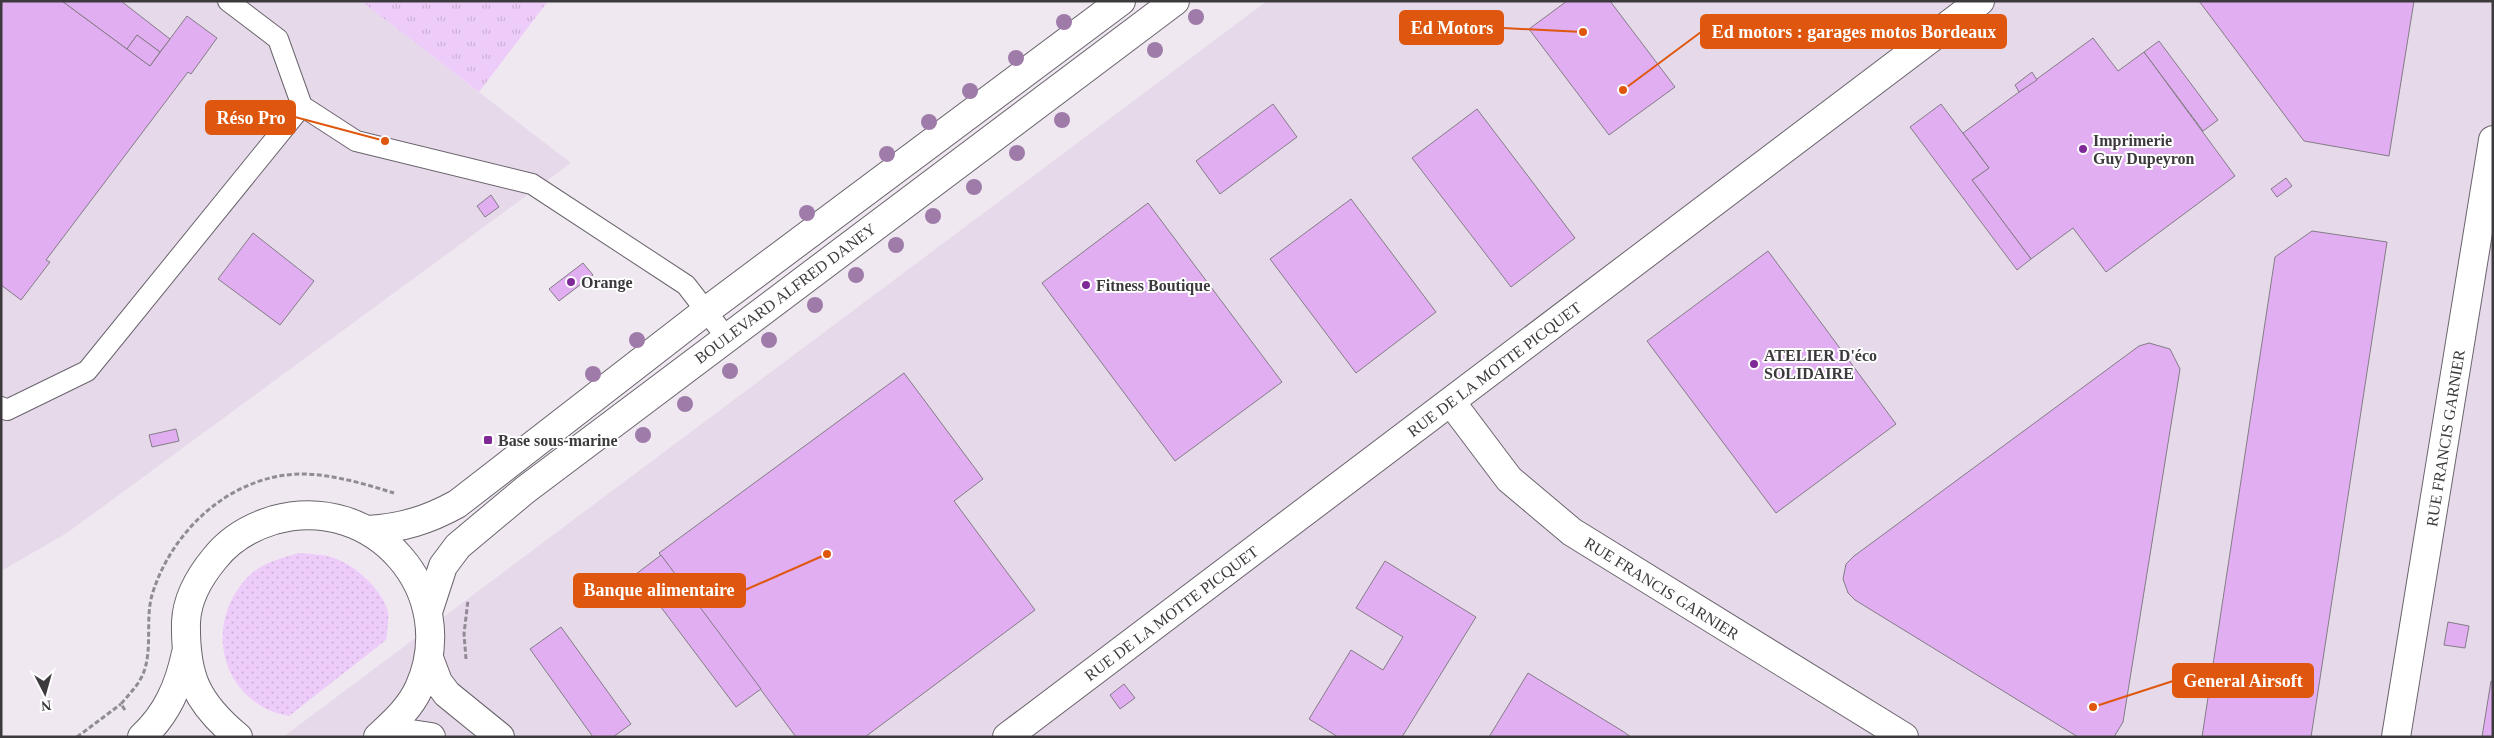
<svg xmlns="http://www.w3.org/2000/svg" width="2494" height="738" font-family="Georgia,serif">
<style>
.built{fill:#e6daea}
.grass{fill:url(#grass-dots)}
.park{fill:url(#park-tufts)}
.building{fill:#e1aef2;stroke:#837c85}
.lines{fill:none;stroke-linecap:round;stroke-linejoin:round}
.lane-casing{stroke:#6a646c;stroke-width:22}
.street-casing{stroke:#6a646c;stroke-width:30}
.secondary-casing{stroke:#6a646c;stroke-width:30}
.path{stroke:#918c93;stroke-width:3;stroke-dasharray:5 2.5;stroke-linecap:butt}
.lane{stroke:#fff;stroke-width:20}
.street{stroke:#fff;stroke-width:28}
.secondary{stroke:#fff;stroke-width:28}
.tree{fill:#9f7baa}
.poi-dot{fill:#7f2998;stroke:#fff;stroke-width:2}
.labels{text-anchor:middle;stroke-width:4;stroke-linejoin:round;paint-order:stroke}
.poi-label{font-size:16px;font-weight:bold;fill:#3d3a3e;stroke:#fff;text-anchor:start}
.street-label{font-size:16px;fill:#3d3a3e;stroke:#fff}
.leader{fill:none;stroke:#df570e;stroke-width:2}
.callout-dot{fill:#df570e;stroke:#fff;stroke-width:2}
.callout{fill:#df570e;stroke:#df570e;stroke-width:2}
.callout-label{font-size:18px;text-anchor:middle;font-weight:bold;fill:#fff}
</style>
<defs>
<pattern id="grass-dots" width="8" height="8" patternUnits="userSpaceOnUse" patternTransform="scale(1.25)"><rect width="8" height="8" fill="#eeccfa"/><path d="M2 2h.1M6 6h.1" fill="none" stroke="#cdb0d7" stroke-width="1.8" stroke-linecap="round"/></pattern>
<pattern id="park-tufts" width="24" height="20" patternUnits="userSpaceOnUse" patternTransform="scale(1.25)"><rect width="24" height="20" fill="#eeccfa"/><path d="M3 7l-1-3M5 7V3M7 7l1-3M15 17l-1-3M17 17v-4M19 17l1-3" fill="none" stroke="#cdb0d7"/></pattern>
</defs>
<rect width="100%" height="100%" fill="#efe8f1"/>
<g class="built">
<polygon points="1,1 361,1 571,163 67,533 1,571"/>
<polygon points="1267,1 2493,1 2493,737 283,737"/>
</g>
<path class="grass" d="M 300,553 C 308,554 318,554 327,556 C 351,561 382,588 388,612 C 389,621 387,631 386,640 L 289,716 C 222,704 201,625 248,577 C 261,563 281,558 300,553 Z"/>
<polygon class="park" points="361,1 548,1 479,92"/>
<g class="building">
<polygon points="1,1 62,1 150,66 187,16 217,38 191,74 188,72 46,260 50,262 21,300 1,285"/>
<polygon points="62,1 121,1 170,39 160,52 137,35 127,49"/>
<polygon points="1567,1 1610,1 1675,87 1609,135 1529,29"/>
<polygon points="2199,1 2414,1 2389,156 2304,141"/>
<polygon points="137,35 160,52 150,66 127,49"/>
<polygon points="2093,38 2118,71 2144,52 2235,176 2106,272 2073,228 2031,259 1972,180 1989,168 1963,133"/>
<polygon points="2159,41 2218,120 2203,131 2144,52"/>
<polygon points="2032,72 2037,80 2019,92 2015,85"/>
<polygon points="1273,104 1297,137 1220,194 1196,161"/>
<polygon points="1941,104 1989,168 1972,180 2031,259 2017,270 1910,127"/>
<polygon points="1477,109 1575,238 1511,287 1412,158"/>
<polygon points="2286,178 2292,186 2277,197 2271,189"/>
<polygon points="491,195 499,207 485,217 477,206"/>
<polygon points="1351,199 1436,312 1356,373 1270,259"/>
<polygon points="1148,203 1282,382 1175,461 1042,283"/>
<polygon points="2312,231 2387,242 2311,737 2202,737 2275,257"/>
<polygon points="253,233 314,281 280,325 218,279"/>
<polygon points="1768,251 1896,424 1776,513 1647,341"/>
<polygon points="583,263 593,275 559,301 549,289"/>
<polygon points="2149,343 2170,349 2180,369 2123,722 2114,737 2078,737 1855,600 1848,593 1843,579 1846,564 1854,556 2139,346"/>
<polygon points="904,373 983,479 954,501 1035,610 865,737 796,737 659,553"/>
<polygon points="176,429 179,441 152,447 149,435"/>
<polygon points="661,555 761,689 736,707 636,574"/>
<polygon points="1385,561 1476,617 1402,737 1338,737 1309,719 1351,650 1383,670 1403,637 1356,608"/>
<polygon points="2448,622 2469,626 2465,648 2444,645"/>
<polygon points="561,627 631,724 613,737 593,737 530,649"/>
<polygon points="1528,673 1624,732 1631,737 1489,737"/>
<polygon points="2491,681 2493,682 2493,737 2482,737"/>
<polygon points="1124,684 1135,698 1120,709 1110,695"/>
</g>
<g class="lines">
<defs>
<g id="lane">
<polyline points="228,1 278,39 302,106 356,141 532,184 686,285 726,337"/>
<polyline points="1,407 7,410 87,371 302,106"/>
</g>
<g id="street">
<polyline points="1451,402 1509,479 1572,532 1904,737"/>
<polyline points="429,658 438,682 447,694 500,737"/>
<polyline points="389,737 411,734 431,737"/>
<polyline points="1007,737 1980,1"/>
<polyline points="2396,737 2493,140"/>
</g>
<g id="secondary">
<path d="M 368,530 C 402,528 428,520 457,504 L 706,311 L 1121,1"/>
<polyline points="428,612 443,566 458,546 525,490 1175,1"/>
<path d="M 142,737 C 167,714 179,686 186,653"/>
<path d="M 238,737 C 196,702 185,676 186,622 C 187,598 200,576 215,558 C 230,539 251,527 274,520 C 374,492 462,592 419,688 C 410,708 394,722 378,737"/>
</g>
</defs>
<use href="#lane" class="lane-casing"/>
<use href="#street" class="street-casing"/>
<use href="#secondary" class="secondary-casing"/>
<g class="path">
<polyline points="466,659 464,634 468,600"/>
<path d="M 125,710 L 121,704 C 129,694 138,686 143,674 C 153,650 145,620 152,595 C 172,529 233,473 305,474 C 335,475 365,484 394,493"/>
<polyline points="77,737 121,704"/>
</g>
<use href="#lane" class="lane"/>
<use href="#street" class="street"/>
<use href="#secondary" class="secondary"/>
</g>
<g class="tree">
<circle cx="1196" cy="17" r="8"/>
<circle cx="1064" cy="22" r="8"/>
<circle cx="1155" cy="50" r="8"/>
<circle cx="1016" cy="58" r="8"/>
<circle cx="970" cy="91" r="8"/>
<circle cx="1062" cy="120" r="8"/>
<circle cx="929" cy="122" r="8"/>
<circle cx="1017" cy="153" r="8"/>
<circle cx="887" cy="154" r="8"/>
<circle cx="974" cy="187" r="8"/>
<circle cx="807" cy="213" r="8"/>
<circle cx="933" cy="216" r="8"/>
<circle cx="896" cy="245" r="8"/>
<circle cx="856" cy="275" r="8"/>
<circle cx="815" cy="305" r="8"/>
<circle cx="637" cy="340" r="8"/>
<circle cx="769" cy="340" r="8"/>
<circle cx="730" cy="371" r="8"/>
<circle cx="593" cy="374" r="8"/>
<circle cx="685" cy="404" r="8"/>
<circle cx="643" cy="435" r="8"/>
</g>
<g class="poi-dot">
<circle cx="2083" cy="149" r="5"/>
<circle cx="571" cy="282" r="5"/>
<circle cx="1086" cy="285" r="5"/>
<circle cx="1754" cy="364" r="5"/>
<rect x="483" y="435" width="10" height="10" rx="2.5"/>
</g>
<g class="labels">
<g class="poi-label">
<text x="2093" y="146">Imprimerie<tspan x="2093" dy="18">Guy Dupeyron</tspan></text>
<text x="581" y="288">Orange</text>
<text x="1096" y="291">Fitness Boutique</text>
<text x="1764" y="361">ATELIER D'éco<tspan x="1764" dy="18">SOLIDAIRE</tspan></text>
<text x="498" y="446">Base sous-marine</text>
</g>
<g class="street-label">
<text transform="translate(785 293) rotate(-37)" y="6">BOULEVARD ALFRED DANEY</text>
<text transform="translate(1494 369) rotate(-37)" y="6">RUE DE LA MOTTE PICQUET</text>
<text transform="translate(2445 438) rotate(-81)" y="6">RUE FRANCIS GARNIER</text>
<text transform="translate(1662 588) rotate(32)" y="6">RUE FRANCIS GARNIER</text>
<text transform="translate(1171 613) rotate(-37)" y="6">RUE DE LA MOTTE PICQUET</text>
</g>
</g>
<path class="leader" d="M1583 32L1503 28M1623 90L1701 32M385 141L295 117M827 554L745 590M2093 707L2173 681"/>
<g class="callout-dot">
<circle cx="1583" cy="32" r="5"/>
<circle cx="1623" cy="90" r="5"/>
<circle cx="385" cy="141" r="5"/>
<circle cx="827" cy="554" r="5"/>
<circle cx="2093" cy="707" r="5"/>
</g>
<g class="callout">
<rect x="1400" y="11" width="103" height="33" rx="5"/>
<rect x="1701" y="15" width="305" height="33" rx="5"/>
<rect x="206" y="101" width="89" height="33" rx="5"/>
<rect x="574" y="574" width="171" height="33" rx="5"/>
<rect x="2173" y="664" width="140" height="33" rx="5"/>
</g>
<g class="callout-label">
<text x="1452" y="34">Ed Motors</text>
<text x="1854" y="38">Ed motors : garages motos Bordeaux</text>
<text x="251" y="124">Réso Pro</text>
<text x="659" y="596">Banque alimentaire</text>
<text x="2243" y="687">General Airsoft</text>
</g>
<rect width="2494" height="738" fill="none" stroke="#3d3a3e" stroke-width="5"/>
<g transform="translate(45 693) rotate(174)" stroke="#ffffff" stroke-width="4" paint-order="stroke">
<path d="M0-4L9 19L0 12L-9 19Z" fill="#3d3a3e"/>
<text y="-8" font-size="14" font-weight="bold" text-anchor="middle" fill="#3d3a3e">N</text>
</g>
</svg>
